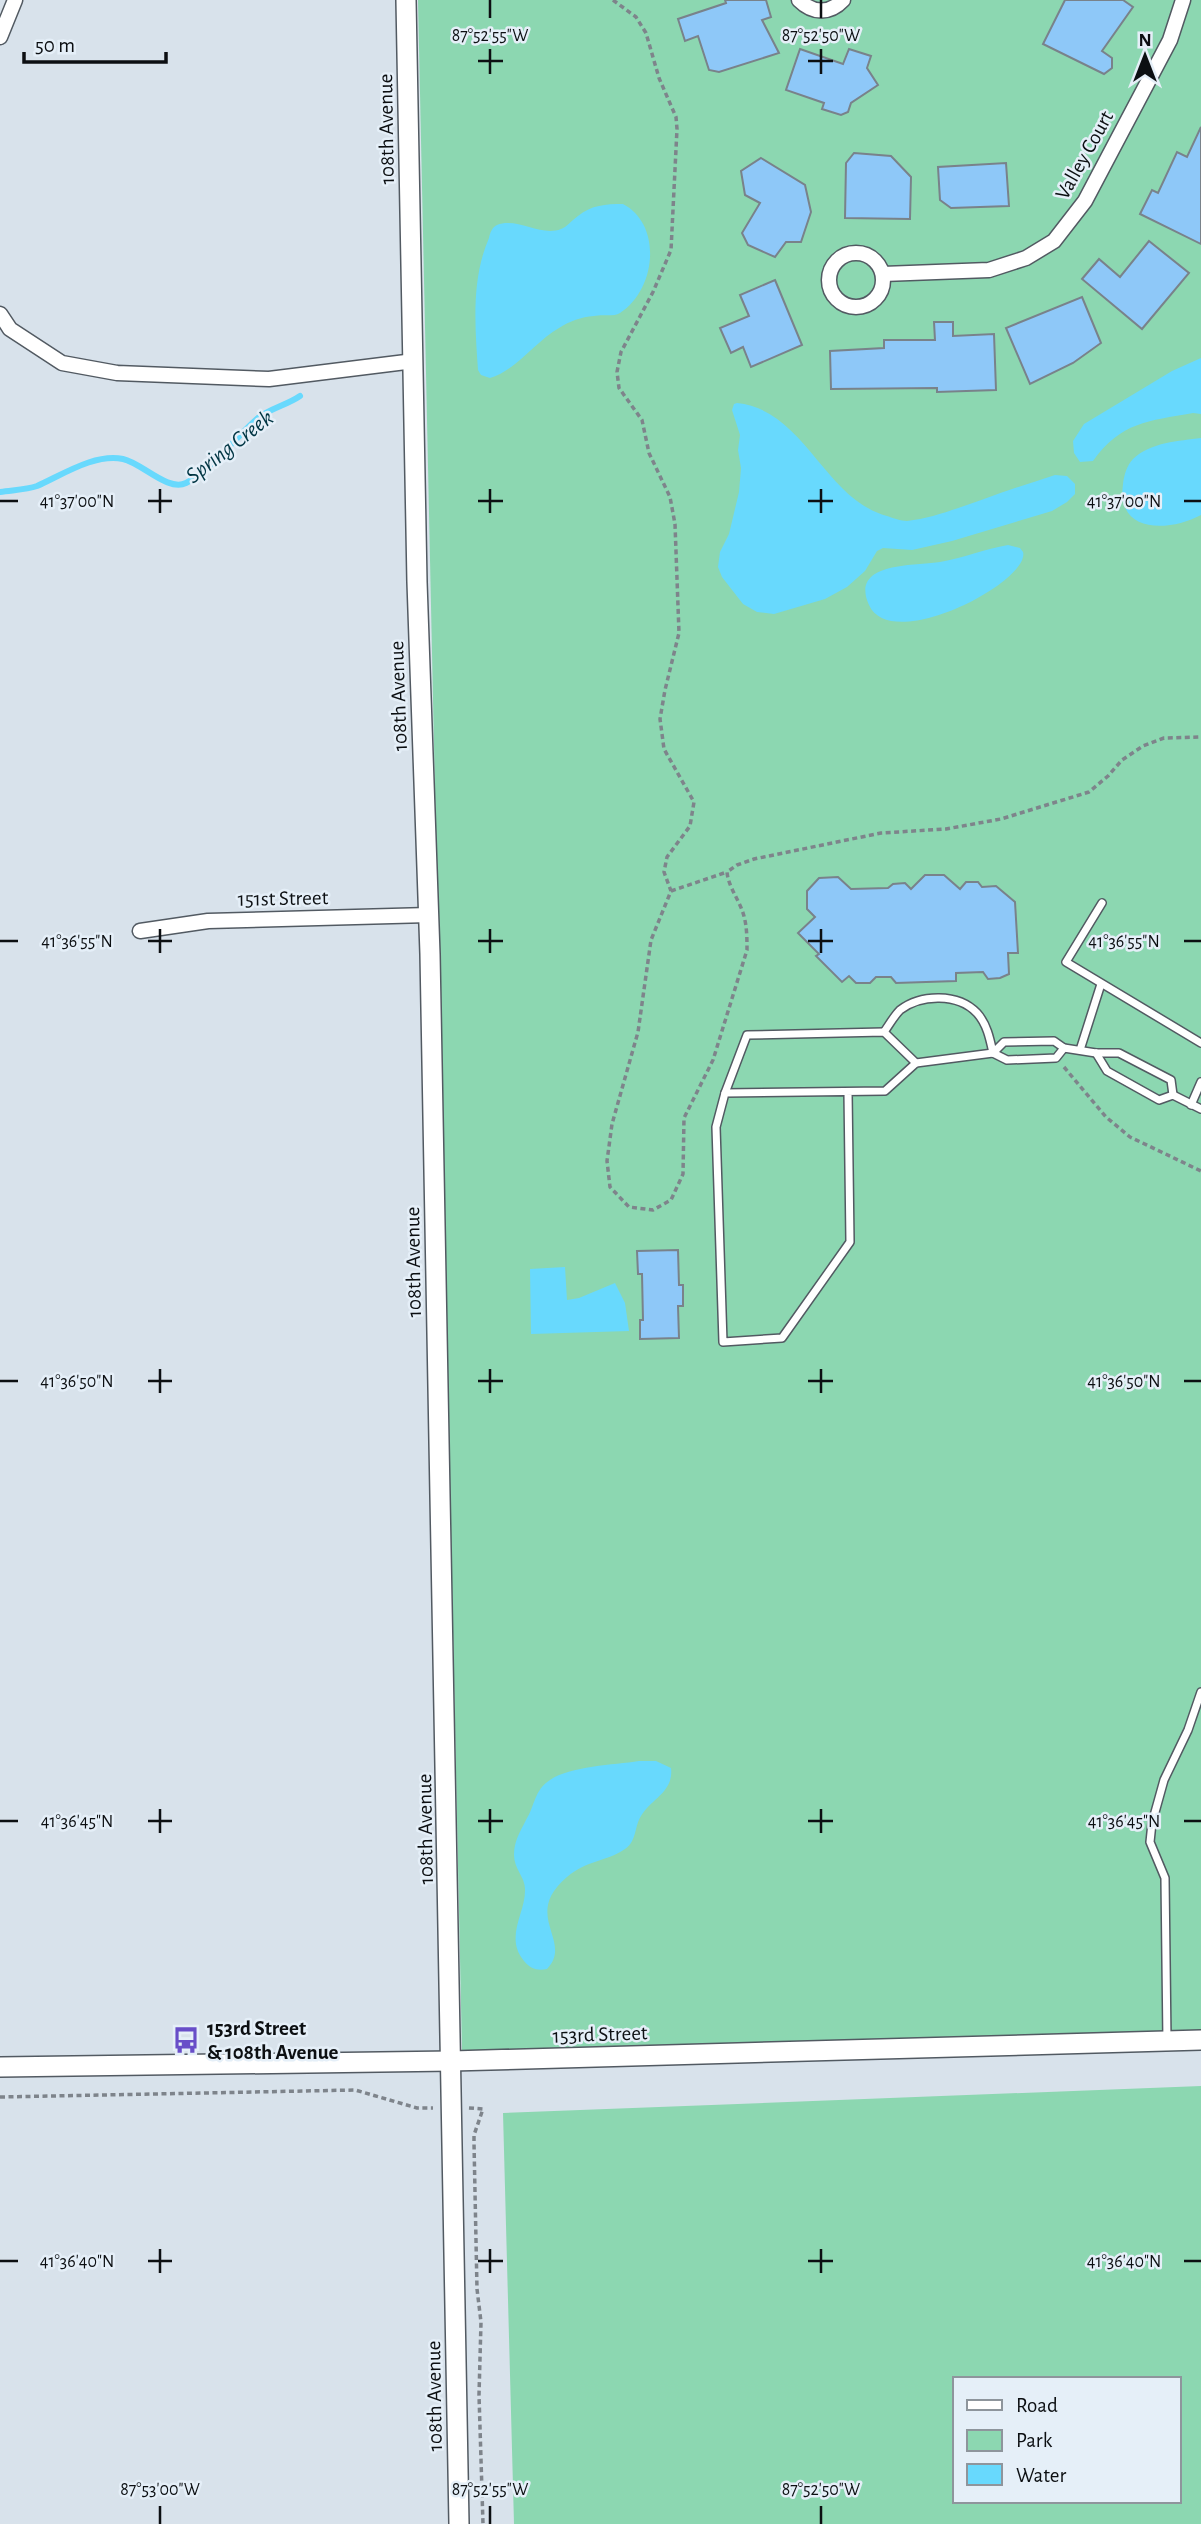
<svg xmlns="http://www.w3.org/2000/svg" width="1201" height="2524" font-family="'Alegreya Sans',sans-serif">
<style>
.green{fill:#8cd7b1;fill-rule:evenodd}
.water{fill:#68d9fd}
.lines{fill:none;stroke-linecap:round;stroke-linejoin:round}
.stream{stroke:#68d9fd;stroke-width:6}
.building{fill:#8ec8f8;stroke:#79828a;stroke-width:2}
.service-casing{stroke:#525a62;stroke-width:10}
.minor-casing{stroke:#525a62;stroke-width:17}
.tertiary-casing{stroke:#525a62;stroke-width:22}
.path{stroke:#7e848b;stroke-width:3.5;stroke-dasharray:5 3.5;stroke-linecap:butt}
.service{stroke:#fff;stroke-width:7}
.minor{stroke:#fff;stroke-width:14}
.tertiary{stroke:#fff;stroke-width:19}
.ticks{fill:none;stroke:#0c0f12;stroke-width:2.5}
.labels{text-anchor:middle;stroke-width:5;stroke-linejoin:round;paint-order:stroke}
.street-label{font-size:21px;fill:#0c0f12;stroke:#e5eff8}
.poi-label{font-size:21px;font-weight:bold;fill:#0c0f12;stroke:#e5eff8;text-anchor:start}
.water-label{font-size:23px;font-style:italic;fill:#003543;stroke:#e5eff8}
.ticks-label{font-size:18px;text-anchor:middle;fill:#0c0f12;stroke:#e5eff8;stroke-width:5;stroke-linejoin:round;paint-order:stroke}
</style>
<rect width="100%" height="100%" fill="#d8e2eb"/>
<g class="green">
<polygon points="418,0 1201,0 1201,2031 462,2051"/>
<path d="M 1201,2086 L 1201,2524 L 514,2524 L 503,2113 ZM 954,2379 L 1178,2379 L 1178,2501 L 954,2501 Z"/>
</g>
<g class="water">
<path d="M 623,204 C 663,225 656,290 620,313 C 614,317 602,314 594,316 C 581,317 570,321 559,328 C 536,341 514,372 490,378 L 481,375 L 478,370 C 475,327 471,279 489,238 C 490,233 492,227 497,225 C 517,217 541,237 561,229 C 567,227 572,220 578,216 C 592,205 605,204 623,204 Z"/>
<path d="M 1201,358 L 1201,414 L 1193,413 C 1148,421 1121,422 1093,461 L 1080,462 L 1074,453 L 1073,441 L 1084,424 L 1172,371 Z"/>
<path d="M 737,403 C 805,410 824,499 887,516 C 893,518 901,521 907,521 C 934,518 960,507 984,499 C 1008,490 1031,483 1055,475 L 1067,476 L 1075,484 L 1075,494 L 1067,502 L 1052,511 L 952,541 L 912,550 L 883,548 L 877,551 L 865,571 L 847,587 L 825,599 L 774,614 L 757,612 L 743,604 L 722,577 L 718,567 L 720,552 L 729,534 L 739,492 L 741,468 L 738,450 L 740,435 L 732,410 L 734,404 Z"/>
<path d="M 1201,438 L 1201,515 C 1169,532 1116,534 1123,484 C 1124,475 1127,465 1133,459 C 1151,442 1179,441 1201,438 Z"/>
<path d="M 1008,545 L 1020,548 C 1023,552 1024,552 1023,557 C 1016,589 890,652 869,605 C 849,561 917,566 940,562 C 963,558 985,549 1008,545 Z"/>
<polygon points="565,1267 567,1300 579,1298 615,1283 625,1303 629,1331 531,1334 530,1269"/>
<path d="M 639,1761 L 656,1761 L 671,1768 C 674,1792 651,1799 641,1816 C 634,1827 637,1841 625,1849 C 606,1862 587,1860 567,1877 C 521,1916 574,1941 547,1969 C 537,1971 531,1969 524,1961 C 504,1937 526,1913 525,1889 C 525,1877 514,1869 514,1855 C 514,1841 520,1832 526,1820 C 535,1806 534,1790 550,1780 C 570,1766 614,1765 639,1761 Z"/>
</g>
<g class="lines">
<path class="stream" d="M 0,492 C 12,490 26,490 37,486 C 62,475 95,453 123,459 C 142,463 168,492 186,483 C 210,471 237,436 258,418 C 271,408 287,405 300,396"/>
</g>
<g class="building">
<polygon points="725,0 766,0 771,17 762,20 779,53 719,72 709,70 698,36 685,41 678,19 726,3"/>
<polygon points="1065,0 1123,0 1133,7 1102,51 1112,58 1112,68 1104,74 1043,44"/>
<polygon points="800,49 843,64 849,49 871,56 867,68 878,85 851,103 848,112 841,115 822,109 824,103 786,90"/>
<polygon points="1201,127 1201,244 1140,214 1152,190 1158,193 1177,152 1187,157"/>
<polygon points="854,153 891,156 911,177 910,219 845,218 846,163"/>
<polygon points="761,158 805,185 811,212 801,242 786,242 775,257 748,245 742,233 760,203 745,195 741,171"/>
<polygon points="1006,163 1009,206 951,208 940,200 938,167"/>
<polygon points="1149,241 1189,273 1142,329 1082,279 1099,259 1120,277"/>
<polygon points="775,280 802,345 751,367 743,347 731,353 720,328 749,316 740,295"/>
<polygon points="1082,297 1101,343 1073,363 1030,384 1006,328"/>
<polygon points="934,322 953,322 953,336 994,334 996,390 937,392 937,388 831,389 830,351 884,348 884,340 935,340"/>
<polygon points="925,875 944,875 960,889 966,882 978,882 982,887 996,886 1015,902 1018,953 1008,953 1009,974 1000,978 988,979 983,972 956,973 956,981 896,983 891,977 876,977 870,983 856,983 849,976 842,982 816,956 819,954 798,933 815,917 807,909 807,891 819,878 838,877 851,889 888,888 893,884 905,883 911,889"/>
<polygon points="678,1250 679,1285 683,1285 683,1306 678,1306 679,1338 640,1339 640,1320 643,1320 642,1274 638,1274 637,1251"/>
</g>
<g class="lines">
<defs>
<g id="service">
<polyline points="1102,903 1066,962 1201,1043"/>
<path d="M 884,1032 C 889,1025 894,1016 900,1010 C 921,994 958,993 977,1013 C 987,1024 990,1039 993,1053"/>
<polyline points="1080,1050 1101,984"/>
<polyline points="993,1053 1004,1042 1054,1041 1064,1048 1096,1053 1119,1053 1171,1080 1173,1095"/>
<polyline points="1096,1053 1107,1071 1159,1100 1173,1095 1201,1109"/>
<polyline points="848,1092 850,1242 782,1338 723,1342 716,1127 725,1093 885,1091 916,1063 993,1053 1007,1060 1056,1058 1064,1048"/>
<polyline points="725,1093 747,1035 884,1032 916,1063"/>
<polyline points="1191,1105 1201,1082"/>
<polyline points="1167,2041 1165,1878 1150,1842 1152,1823 1164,1780 1188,1730 1201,1692"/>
</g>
<g id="minor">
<path d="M 799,0 C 813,14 830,14 843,0"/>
<polyline points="0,37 15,0"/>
<circle cx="856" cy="280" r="27"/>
<polyline points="883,274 989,270 1026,258 1054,241 1085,201 1170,40 1183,0"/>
<polyline points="0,314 10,329 62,363 117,373 269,379 414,361"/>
<polyline points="140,931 208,921 429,915"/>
</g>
<g id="tertiary">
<polyline points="406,0 417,582 430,954 459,2524"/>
<polyline points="0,2067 452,2061 1201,2040"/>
</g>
</defs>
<use href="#service" class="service-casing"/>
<use href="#minor" class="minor-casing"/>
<use href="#tertiary" class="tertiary-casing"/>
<g class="path">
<path d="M 613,0 L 636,17 L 646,33 L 659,78 L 676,117 L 677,129 L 671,250 L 653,292 L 621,352 L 617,372 L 619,388 L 642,420 L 649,453 L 670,497 L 675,524 L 679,633 L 665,690 L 660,719 L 664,749 L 694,802 L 690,826 L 667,857 L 664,872 L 671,891 L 651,940 L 638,1032 L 612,1124 L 607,1161 L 610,1187 L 629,1207 L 653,1210 L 671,1200 L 683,1174 L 684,1118 L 713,1060 L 747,950 C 747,937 747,923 742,910 C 737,897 728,885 727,872 L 737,865 L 754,859 L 881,833 L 946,829 L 1001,819 L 1089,792 L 1108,776 L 1122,760 L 1143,746 L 1164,738 L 1201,737"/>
<polyline points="671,891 727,872"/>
<polyline points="1064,1067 1106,1117 1130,1137 1201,1171"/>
<polyline points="0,2097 355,2090 417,2108 433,2108"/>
<polyline points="469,2108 483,2109 474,2135 474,2143 477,2289 481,2322 479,2395 483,2524"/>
</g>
<use href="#service" class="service"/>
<use href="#minor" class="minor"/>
<use href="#tertiary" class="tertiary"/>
</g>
<path class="ticks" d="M 490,0 L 490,18M 821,0 L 821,18M 490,49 L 490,74M 821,49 L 821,74M 478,61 L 503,61M 808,61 L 833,61M 160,489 L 160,513M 490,489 L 490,513M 821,489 L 821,513M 0,501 L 18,501M 148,501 L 172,501M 478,501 L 503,501M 808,501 L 833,501M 1184,501 L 1201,501M 160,929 L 160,953M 490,929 L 490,953M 821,929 L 821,953M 0,941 L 18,941M 148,941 L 172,941M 478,941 L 503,941M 808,941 L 833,941M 1184,941 L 1201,941M 160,1369 L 160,1393M 490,1369 L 490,1393M 821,1369 L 821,1393M 0,1381 L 18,1381M 148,1381 L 172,1381M 478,1381 L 503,1381M 808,1381 L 833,1381M 1184,1381 L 1201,1381M 160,1809 L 160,1833M 490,1809 L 490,1833M 821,1809 L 821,1833M 0,1821 L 18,1821M 148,1821 L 172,1821M 478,1821 L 503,1821M 808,1821 L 833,1821M 1184,1821 L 1201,1821M 160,2249 L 160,2273M 490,2249 L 490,2273M 821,2249 L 821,2273M 0,2261 L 18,2261M 148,2261 L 172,2261M 478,2261 L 503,2261M 808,2261 L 833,2261M 1184,2261 L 1201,2261M 160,2506 L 160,2524M 490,2506 L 490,2524M 821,2506 L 821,2524"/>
<defs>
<symbol id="bus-bare" viewBox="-9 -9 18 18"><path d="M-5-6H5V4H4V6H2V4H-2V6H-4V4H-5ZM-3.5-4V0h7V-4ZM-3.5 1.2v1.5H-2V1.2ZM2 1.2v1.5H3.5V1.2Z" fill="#684ec8" stroke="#e5eff8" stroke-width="2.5" paint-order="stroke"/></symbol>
</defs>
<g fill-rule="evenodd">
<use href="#bus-bare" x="167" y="2021" width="38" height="38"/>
</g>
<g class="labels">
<g class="street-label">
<text transform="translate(386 129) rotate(-91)" y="7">108th Avenue</text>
<text transform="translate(1084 155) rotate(-61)" y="7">Valley Court</text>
<text transform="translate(398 696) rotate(-92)" y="7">108th Avenue</text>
<text transform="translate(283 898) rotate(-1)" y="7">151st Street</text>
<text transform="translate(413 1262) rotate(-91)" y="7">108th Avenue</text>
<text transform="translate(425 1829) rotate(-91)" y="7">108th Avenue</text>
<text transform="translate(600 2034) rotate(-2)" y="7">153rd Street</text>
<text transform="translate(434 2396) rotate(-91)" y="7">108th Avenue</text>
</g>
<g class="poi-label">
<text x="207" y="2035">153rd Street<tspan x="207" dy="24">&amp; 108th Avenue</tspan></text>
</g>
<g class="water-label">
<text transform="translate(229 446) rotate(-38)" y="8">Spring Creek</text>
</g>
</g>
<g class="ticks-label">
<text x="490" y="41">87°52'55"W</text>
<text x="821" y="41">87°52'50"W</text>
<text x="77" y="507">41°37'00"N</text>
<text x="1124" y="507">41°37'00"N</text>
<text x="77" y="947">41°36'55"N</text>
<text x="1124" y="947">41°36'55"N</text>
<text x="77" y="1387">41°36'50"N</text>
<text x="1124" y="1387">41°36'50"N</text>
<text x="77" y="1827">41°36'45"N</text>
<text x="1124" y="1827">41°36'45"N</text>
<text x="77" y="2267">41°36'40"N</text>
<text x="1124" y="2267">41°36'40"N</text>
<text x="160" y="2495">87°53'00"W</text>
<text x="490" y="2495">87°52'55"W</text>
<text x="821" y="2495">87°52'50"W</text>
</g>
<rect x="953" y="2377" width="228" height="126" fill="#e5eff8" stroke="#8e959c" stroke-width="2"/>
<rect x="967" y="2400" width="35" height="10" fill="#ffffff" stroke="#8e959c" stroke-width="2"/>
<text x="1016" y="2412" font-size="21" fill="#0c0f12">Road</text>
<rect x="967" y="2430" width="35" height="21" fill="#8cd7b1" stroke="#8e959c" stroke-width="2"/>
<text x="1016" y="2447" font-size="21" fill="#0c0f12">Park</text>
<rect x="967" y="2464" width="35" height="21" fill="#68d9fd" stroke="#8e959c" stroke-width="2"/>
<text x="1016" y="2482" font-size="21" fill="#0c0f12">Water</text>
<g transform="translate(1145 56)" stroke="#e5eff8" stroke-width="5" paint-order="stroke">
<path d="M0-5L12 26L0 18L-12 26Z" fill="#0c0f12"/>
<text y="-10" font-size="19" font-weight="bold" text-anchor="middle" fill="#0c0f12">N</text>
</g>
<path d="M24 52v10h142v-10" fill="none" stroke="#0c0f12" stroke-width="3.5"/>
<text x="35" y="52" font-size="21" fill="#0c0f12" stroke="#e5eff8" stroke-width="5" paint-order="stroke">50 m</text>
</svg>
